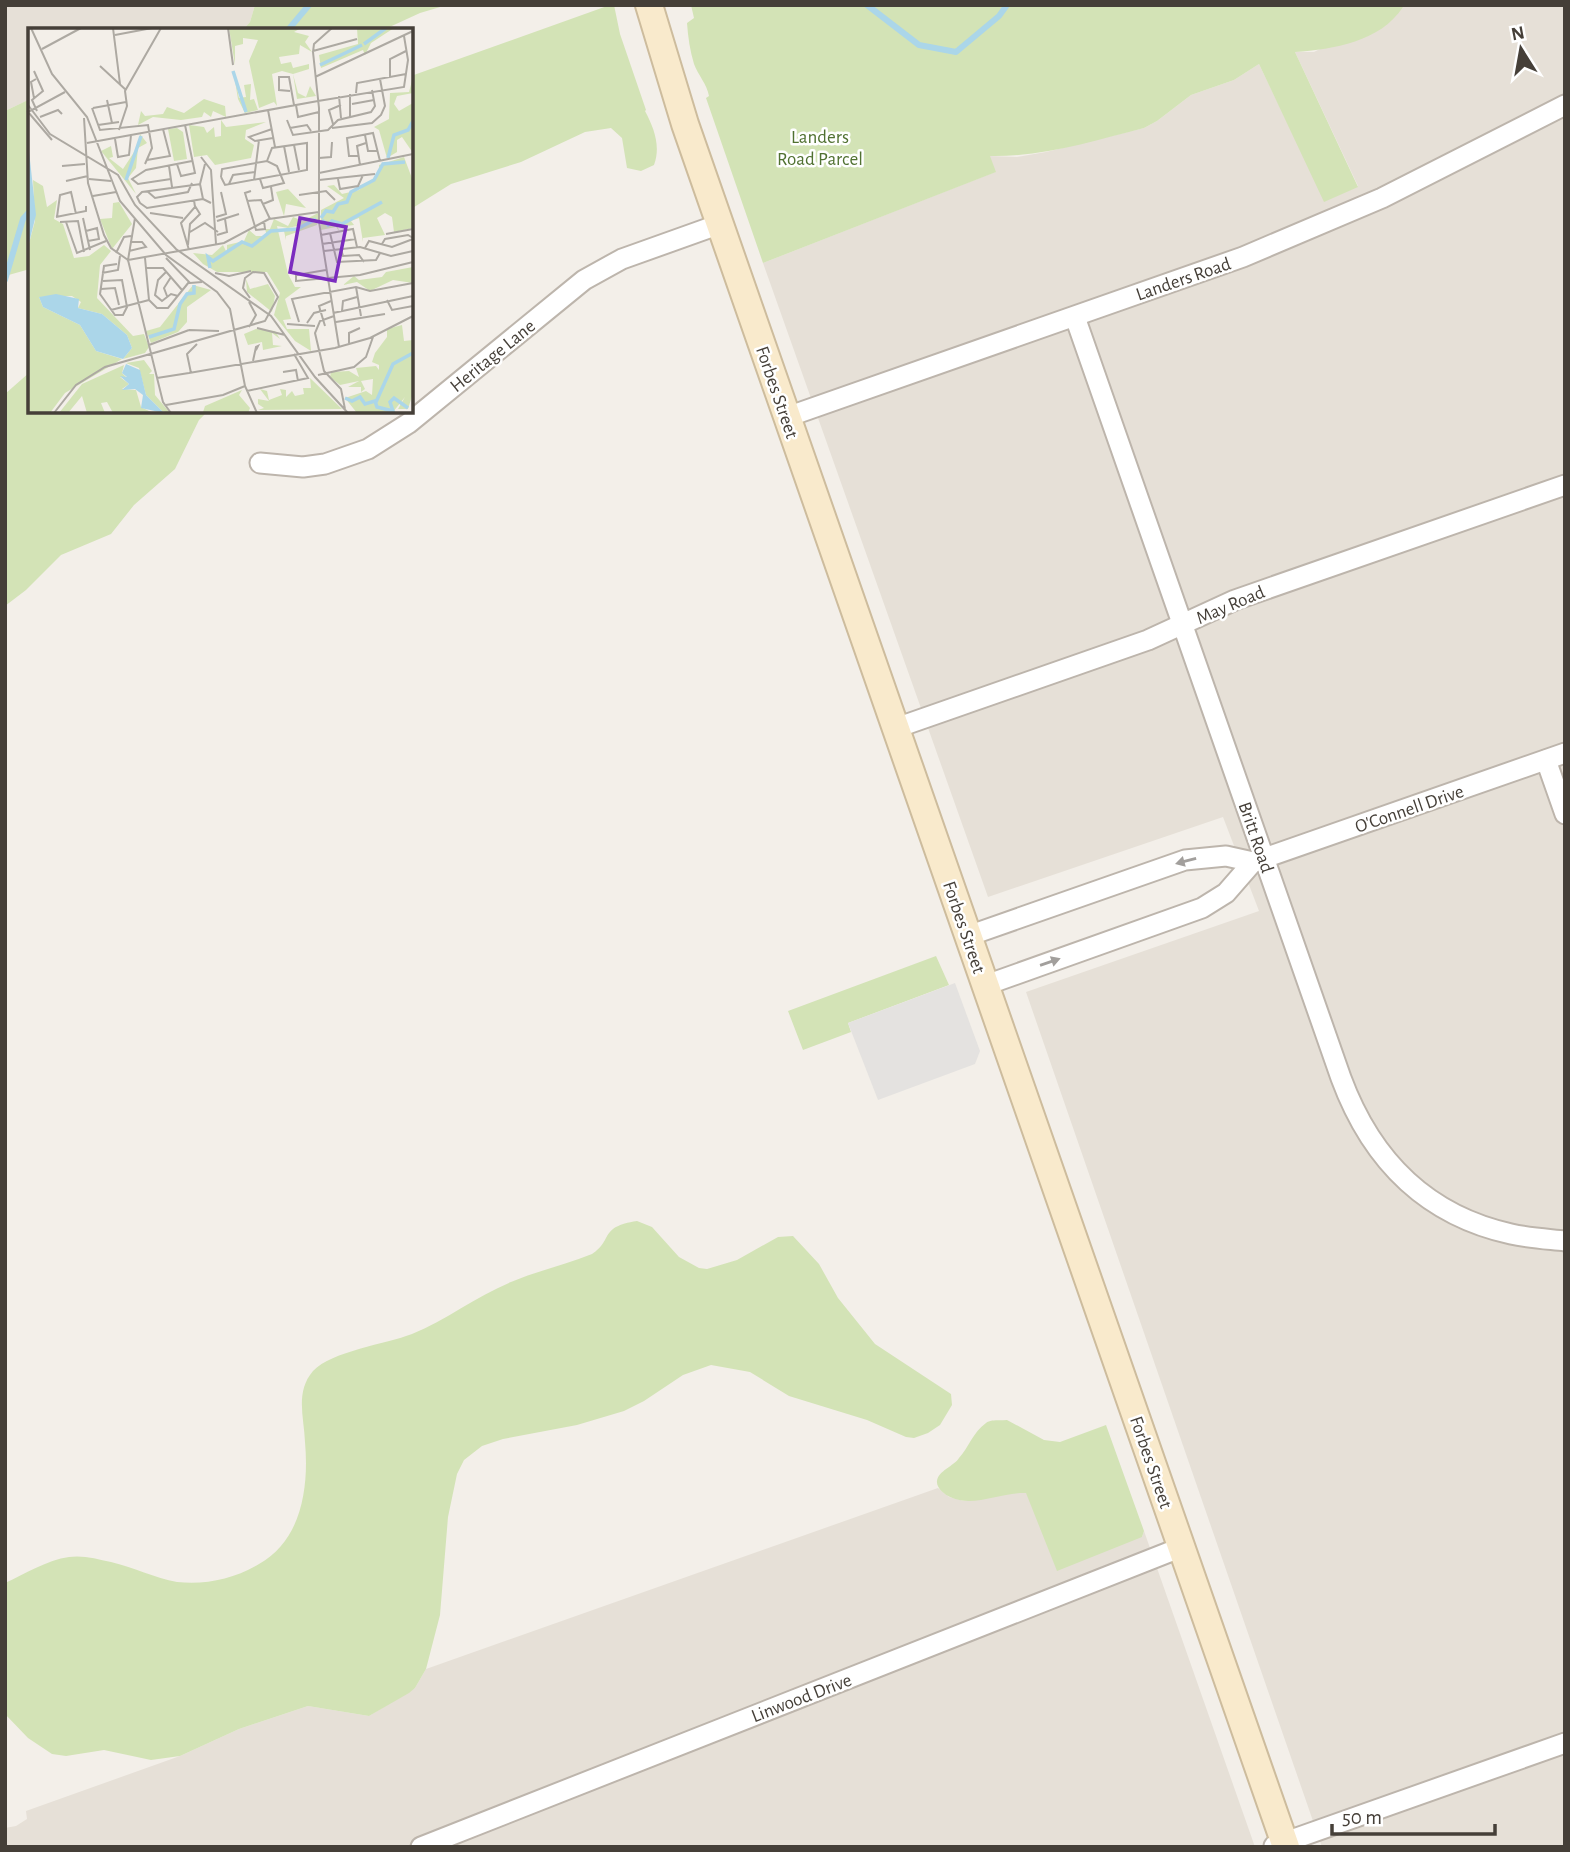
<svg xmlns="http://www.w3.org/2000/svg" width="1570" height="1852" font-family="'Alegreya Sans',sans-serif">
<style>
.residential{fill:#e6e0d7}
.green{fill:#d3e3b6}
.parking{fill:#e4e2e0}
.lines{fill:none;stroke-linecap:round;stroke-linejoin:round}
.stream{stroke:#abd6e9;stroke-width:6}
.minor-casing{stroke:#bdb5ac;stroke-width:23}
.secondary-casing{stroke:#cdbc9d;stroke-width:30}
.minor{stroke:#fff;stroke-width:19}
.secondary{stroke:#f9eacc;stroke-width:26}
.oneway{fill:#a29f9c}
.labels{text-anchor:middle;stroke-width:5;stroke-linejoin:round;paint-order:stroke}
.park-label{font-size:19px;fill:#507131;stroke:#fff}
.street-label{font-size:19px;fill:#453f38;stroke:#fff}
.inset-river{fill:none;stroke:#abd6e9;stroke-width:3.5}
.inset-road{fill:none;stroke:#ada9a2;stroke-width:2}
.view{fill:#7b2cbf;fill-opacity:0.15;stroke:#7b2cbf;stroke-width:3.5}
.inset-edge{fill:none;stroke:#453f38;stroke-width:3.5}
</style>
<rect width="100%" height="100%" fill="#f3efe9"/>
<g class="residential">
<polygon points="5,5 255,5 250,22 243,30 30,30 30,99 5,111"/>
<polygon points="1403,5 1565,5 1565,1847 1322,1847 1026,992 1259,911 1223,817 988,897 763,263 995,172 989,156 1017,157 1046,152 1144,128 1157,121 1191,95 1234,80 1259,64 1325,201 1358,186 1295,52 1314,52 1403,7"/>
<polygon points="938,1488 949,1497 964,1501 1010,1492 1026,1493 1142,1537 1144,1531 1255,1847 5,1847 5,1828 16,1826 27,1819 26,1811 180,1756 239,1729 308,1706 369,1716 415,1688 426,1669"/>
</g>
<g class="green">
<polygon points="255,5 447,5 420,13 383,30 243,30 250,22"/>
<path d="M 610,5 L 614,5 L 620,34 L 646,110 L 645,111 C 654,128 661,146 654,165 L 641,171 L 627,168 L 622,138 L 611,128 L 585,132 L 521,162 L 451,184 L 411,209 L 411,76 Z"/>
<path d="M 691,5 L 1403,5 L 1403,7 C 1380,42 1334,49 1295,52 L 1358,187 L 1324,202 L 1259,64 L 1234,80 L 1191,95 L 1157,121 L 1144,128 C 1093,141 1043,157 990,156 L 996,172 L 763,263 L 706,98 L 709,96 C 707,84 698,75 694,64 C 690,51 688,37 687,23 L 694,18 Z"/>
<polygon points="30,99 30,269 5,276 5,111"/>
<polygon points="30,372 30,411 208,411 199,420 175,469 134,505 111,534 61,555 26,590 5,606 5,394"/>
<polygon points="936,956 949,985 848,1023 851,1032 803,1050 788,1011"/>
<path d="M 637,1221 L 652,1227 L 679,1257 L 699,1268 L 707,1269 L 737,1260 L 778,1237 L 793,1236 L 819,1264 L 838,1298 L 875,1344 L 951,1394 L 952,1405 L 940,1425 L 928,1433 L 914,1438 L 906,1437 L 867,1420 L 789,1396 L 750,1372 L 711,1365 L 683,1375 L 644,1401 L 624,1411 L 577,1425 L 503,1439 L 482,1446 L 464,1460 L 457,1474 L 448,1517 L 440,1615 L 426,1669 L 415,1688 L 409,1693 L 369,1716 L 308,1706 L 239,1729 L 180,1756 L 151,1760 L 104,1750 L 66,1756 L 52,1754 L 28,1738 L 5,1714 L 5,1583 C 25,1574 47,1560 69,1557 C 83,1555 97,1559 111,1562 C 133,1567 155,1578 177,1582 C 206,1585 234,1579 259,1564 C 302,1540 309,1487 305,1442 C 304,1417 295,1392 313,1371 C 332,1351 386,1344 412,1334 C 446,1320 477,1296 511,1282 C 537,1271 565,1265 592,1254 C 614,1240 598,1227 637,1221 Z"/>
<path d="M 1007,1420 L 1044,1440 L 1060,1442 L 1106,1425 L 1144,1531 L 1142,1537 L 1057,1571 L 1026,1493 C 1002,1492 973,1508 950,1497 C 945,1495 936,1488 937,1481 C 938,1471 954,1466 959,1458 C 969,1447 973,1432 986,1423 C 991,1419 1000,1421 1007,1420 Z"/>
</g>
<polygon class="parking" points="955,983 980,1051 975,1064 878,1100 848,1023"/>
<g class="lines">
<g class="stream">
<polyline points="867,5 919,45 956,52 999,16 1007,5"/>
<polyline points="288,30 309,5"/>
<polyline points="5,280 23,219 30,211"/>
</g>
<defs>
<g id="minor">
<path d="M 1075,317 L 1341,1078 C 1371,1159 1425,1215 1511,1234 C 1529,1238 1547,1239 1565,1241"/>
<polyline points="787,417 1243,257 1382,198 1565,105"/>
<polyline points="260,463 303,467 325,464 368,449 409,423 584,280 622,259 720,224"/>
<polyline points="896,728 1148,640 1235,600 1565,485"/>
<polyline points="1546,760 1565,814"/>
<polyline points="968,936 1185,860 1226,856 1253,862 1565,753"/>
<polyline points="986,985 1202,908 1226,893 1253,862"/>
<polyline points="1274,1846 1565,1743"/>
<polyline points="421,1847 1182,1547"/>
</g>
<polyline id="secondary" points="649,5 685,124 1286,1847"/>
</defs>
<use href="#minor" class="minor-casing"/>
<use href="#secondary" class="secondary-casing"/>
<use href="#minor" class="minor"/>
<use href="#secondary" class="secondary"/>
</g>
<defs><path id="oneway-solid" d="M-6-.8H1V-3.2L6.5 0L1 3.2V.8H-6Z" transform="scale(1.75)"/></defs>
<g class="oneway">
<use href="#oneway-solid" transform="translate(1186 861) rotate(165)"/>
<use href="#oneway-solid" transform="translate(1050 962) rotate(-19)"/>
</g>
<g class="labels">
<g class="park-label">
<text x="820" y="143">Landers<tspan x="820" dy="22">Road Parcel</tspan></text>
</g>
<g class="street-label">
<text transform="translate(1183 278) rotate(-19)" y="7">Landers Road</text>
<text transform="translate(492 355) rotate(-39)" y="7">Heritage Lane</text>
<text transform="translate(778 392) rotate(71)" y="7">Forbes Street</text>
<text transform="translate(1230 604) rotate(-23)" y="7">May Road</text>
<text transform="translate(1409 808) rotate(-19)" y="7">O'Connell Drive</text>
<text transform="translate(1257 837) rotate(71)" y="7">Britt Road</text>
<text transform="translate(965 927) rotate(71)" y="7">Forbes Street</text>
<text transform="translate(1152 1462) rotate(71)" y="7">Forbes Street</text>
<text transform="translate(801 1697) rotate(-21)" y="7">Linwood Drive</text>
</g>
</g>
<g transform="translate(28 28)">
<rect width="385" height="385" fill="#f3efe9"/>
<path d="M 201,0 L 273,0 L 266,4 L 281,8 L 277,14 L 284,24 L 272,17 L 271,26 L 251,29 L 253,36 L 263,34 L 265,40 L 281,36 L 281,41 L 265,46 L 270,65 L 278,69 L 282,58 L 288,68 L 269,71 L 265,46 L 254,43 L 244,46 L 249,78 L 246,74 L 231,80 L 221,33 L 230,12 L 215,10 L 215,16 L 207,18 L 207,37 ZM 329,0 L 366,0 L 343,15 L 337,27 L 335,22 L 293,40 L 291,27 L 330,16 ZM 205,41 L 211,70 L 218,69 L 216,57 L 223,56 L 222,72 L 226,71 L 230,82 L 217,85 L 210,71 ZM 385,49 L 385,65 L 369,68 L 366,76 L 371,83 L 385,75 L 385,125 L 374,109 L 369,112 L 369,124 L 359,130 L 351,102 L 346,99 L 361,91 L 362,65 L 381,64 ZM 176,71 L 197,78 L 198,89 L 185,83 L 183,89 L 176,84 L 174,89 L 153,92 L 125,89 L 110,97 L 113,83 L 117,88 L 135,86 L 139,79 L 156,85 ZM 193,92 L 198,99 L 238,94 L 218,102 L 217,111 L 226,117 L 223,130 L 187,137 L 179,127 L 166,129 L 161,97 L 176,99 L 179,105 L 186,99 L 187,109 L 193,108 ZM 149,100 L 155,104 L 159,131 L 146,133 L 140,101 ZM 112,106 L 119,115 L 110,120 L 108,140 L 100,150 L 108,166 L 73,123 L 83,118 L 85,129 L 81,130 L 95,141 L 112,115 ZM 376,129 L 385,153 L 385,200 L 366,204 L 364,189 L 357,185 L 349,190 L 357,207 L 335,210 L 335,214 L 331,190 L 323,193 L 326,197 L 310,199 L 311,203 L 308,199 L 293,202 L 293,182 L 316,170 L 299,158 L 306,157 L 314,166 L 331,162 L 351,146 L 351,137 ZM 5,152 L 15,158 L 19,179 L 29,172 L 26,191 L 35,196 L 46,230 L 61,228 L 76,217 L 83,223 L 72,237 L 69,270 L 105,308 L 116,306 L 121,319 L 117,325 L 95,331 L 104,320 L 99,307 L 74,286 L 50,280 L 53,274 L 44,268 L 11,269 L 15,279 L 52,297 L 68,323 L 94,331 L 37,365 L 22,385 L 0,385 L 0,219 L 7,193 ZM 260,161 L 278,180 L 258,176 L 256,188 L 248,164 ZM 91,174 L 104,196 L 84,221 L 72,191 L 84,190 L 85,175 ZM 290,185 L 290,192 L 279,195 L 290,194 L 289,197 L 258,208 L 258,212 L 256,203 L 269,202 L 278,196 L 260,200 L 249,198 L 260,246 L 267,259 L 273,259 L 257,271 L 263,291 L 255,292 L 259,301 L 281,301 L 283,323 L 267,313 L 246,287 L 252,265 L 239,244 L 189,244 L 175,236 L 165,225 L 184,227 L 195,217 L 199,225 L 199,217 L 216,213 L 221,202 L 228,208 L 239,208 L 237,201 L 242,201 L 246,191 L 260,198 L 265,189 L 275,193 ZM 385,239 L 385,255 L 365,252 L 342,263 L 329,254 L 315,257 L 326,248 L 331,252 L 354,249 L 358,244 ZM 218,251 L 222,261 L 240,256 L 247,268 L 244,284 L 219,264 ZM 165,257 L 183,262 L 159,279 L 159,294 L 150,304 L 123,315 L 118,303 L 132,299 ZM 374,297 L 376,313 L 385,312 L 385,365 L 380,381 L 370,381 L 377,369 L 365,384 L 378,385 L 329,385 L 317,370 L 338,363 L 344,367 L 345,351 L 333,353 L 337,361 L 333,364 L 333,359 L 320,359 L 331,353 L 312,357 L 302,349 L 303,344 L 321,343 L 331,349 L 328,340 L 348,338 L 351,342 L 351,337 L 344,334 L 347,325 L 359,309 L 359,301 ZM 228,301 L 247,303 L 252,311 L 244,305 L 245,317 L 254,318 L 235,322 L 234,314 L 220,317 L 216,306 ZM 116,332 L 124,343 L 121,346 L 126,346 L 127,367 L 142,385 L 134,383 L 118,367 L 111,340 L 98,335 ZM 96,337 L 94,345 L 100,351 L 92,349 L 101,356 L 94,361 L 108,362 L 113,379 L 125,385 L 85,385 L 79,374 L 73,375 L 77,385 L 59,385 L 54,368 L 40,385 L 31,385 L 54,356 ZM 282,350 L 314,381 L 230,382 L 236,380 L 230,376 L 230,371 L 241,373 L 232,361 L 239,363 L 241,372 L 254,367 L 252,361 L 258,362 L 258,369 L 264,363 L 267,368 L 276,366 L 275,360 L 283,360 ZM 214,362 L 211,367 L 222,380 L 220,385 L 175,384 L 177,378 Z" fill="#d3e3b6"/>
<path d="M 0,114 L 8,187 L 0,219 ZM 28,266 L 51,271 L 50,280 L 74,286 L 99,307 L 104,320 L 95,331 L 68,323 L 52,297 L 15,279 L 11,269 ZM 98,336 L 112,342 L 118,367 L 136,385 L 113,380 L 115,367 L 107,361 L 94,362 L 101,356 L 92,348 L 99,349 L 94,345 Z" fill="#abd6e9"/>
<path class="inset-river" d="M 336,16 L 358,0M 292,37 L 334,17M 205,43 L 218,84M 360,130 L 366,107 L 380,102 L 385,93M 98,152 L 113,108M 293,190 L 298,183 L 305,184 L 310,176 L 319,174 L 323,164 L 346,152 L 355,136 L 377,134M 294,192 L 300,197 L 304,193 L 314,196 L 354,174M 182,240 L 180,229 L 185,233 L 214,214 L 224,218 L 243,203 L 269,201 L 288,191M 121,309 L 146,301 L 152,276 L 159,266 L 166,265 L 166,257M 317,370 L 324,373 L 332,369 L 337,376 L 347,373 L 349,379 L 365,383 L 362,374 L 366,370 L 380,380M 348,374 L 365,336 L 385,325"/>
<path class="inset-road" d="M 3,0 L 24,46 L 59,89 L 92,173 L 138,227 L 189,264 L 202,281 L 217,358 L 229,385M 85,0 L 92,56M 200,0 L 205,37M 304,0 L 286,16 L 285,24 L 291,80 L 291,194 L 311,319M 87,7 L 124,0M 14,21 L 53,0M 285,23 L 329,11M 72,38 L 98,62M 6,43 L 15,63 L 4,72 L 9,83M 287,49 L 385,3M 362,49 L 362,31 L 378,23M 262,63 L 251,62 L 251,49 L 261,49 L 266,77M 328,65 L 329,55 L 378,46M 322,66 L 322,90M 311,68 L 313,90M 6,70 L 3,54 L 8,51M 79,72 L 84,95M 290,73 L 376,59 L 380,32 L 376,8M 324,76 L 346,72M 0,77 L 22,106 L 90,147 L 107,177 L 148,221 L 243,288 L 287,349 L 320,385M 268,77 L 270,89 L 291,84M 64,80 L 72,102 L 120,97 L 124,120 L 117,136M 65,80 L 98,74M 240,82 L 247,119M 12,89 L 30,82 L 34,86M 56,90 L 60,155 L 76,207 L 83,220 L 100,232 L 135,374 L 143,385M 259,92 L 265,107 L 300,102 L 310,92 L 343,84 L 347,78 L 344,62M 305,96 L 301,82 L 313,77M 70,97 L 91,94M 262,100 L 279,97 L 283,103M 304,100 L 344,95 L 353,87 L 357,78 L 352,51M 244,101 L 221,109 L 227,113 L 245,110M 91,102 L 99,78 L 97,63 L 133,0M 337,107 L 340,123 L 349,123M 87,111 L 90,129 L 101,127 L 103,107M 24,112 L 0,84 L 37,64M 59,115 L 290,73M 266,117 L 271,142M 256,118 L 261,144M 330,128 L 321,128 L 319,110 L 345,105 L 352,133M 173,129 L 183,142 L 188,216M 291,130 L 303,129 L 304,114M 119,132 L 142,128 L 135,101M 149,136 L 153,148 L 167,145 L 157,97M 177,136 L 172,156 L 175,171 L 183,175M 332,137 L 329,118 L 338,115M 34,138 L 57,136M 141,138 L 144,159M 291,145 L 385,126M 193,149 L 197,157 L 279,142 L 279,115 L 244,120 L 239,133M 193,149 L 194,141 L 239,133 L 249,138 L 256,155 L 235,160 L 232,151M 61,151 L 83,153M 143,151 L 110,156 L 104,151 L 118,142 L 164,133M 310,151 L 312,161 L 330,158 L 335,147M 226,152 L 231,112M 291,152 L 347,146M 38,153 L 60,148M 201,156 L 205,147 L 227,144M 119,163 L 127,170 L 160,164 L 164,155M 223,163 L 217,165 L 228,202 L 237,201 L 236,193M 271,167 L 298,163 L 307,172M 65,168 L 88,164M 219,173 L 233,172 L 242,191M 112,175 L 109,169 L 114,164 L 173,156M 112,175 L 119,180 L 175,171M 235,176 L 245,172 L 243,159M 122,185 L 155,190M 28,189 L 58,183 L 58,178M 29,189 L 32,167 L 43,164 L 48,186M 188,189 L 198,186 L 193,164M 55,190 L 62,222M 107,190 L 100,232 L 196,215 L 241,191 L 291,184M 189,193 L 211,186M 32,194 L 50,193 L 56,224M 38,194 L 49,225 L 78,213M 58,203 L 69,200 L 71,211 L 60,213M 162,204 L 177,195 L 190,204M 302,205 L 309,234 L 348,232 L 352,225M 358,206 L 385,201M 189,207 L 199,204 L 197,191M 293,207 L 325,201 L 329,219M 294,216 L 328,211M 354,216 L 357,211 L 380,207 L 385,210M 160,217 L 162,196 L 172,186 L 167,178M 337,220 L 341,213 L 364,219 L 385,211M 313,221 L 315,228 L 331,227 L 336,234M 161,222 L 153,195 L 167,179 L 166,172M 101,223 L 118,219 L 114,214 L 102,214M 296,223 L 332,219 L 363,228 L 385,223M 88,225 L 96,209 L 103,208M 117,230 L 121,272M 138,230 L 162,255 L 174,254M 118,240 L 135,240 L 154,262M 298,242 L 268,247 L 268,253 L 332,247 L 385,234M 138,244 L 130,252 L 127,267 L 134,273 L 143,266 L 150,268M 74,245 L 90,242 L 92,228M 187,245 L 201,248 L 223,243M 75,253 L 94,252 L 99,279 L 95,287 L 87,287 L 72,266 L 76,238 L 89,236M 328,259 L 333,288M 73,261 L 87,260 L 91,277M 139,268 L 136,260 L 143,249M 121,272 L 129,280 L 140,280 L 161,254M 359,272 L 364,282 L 385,278M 83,282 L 121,272M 314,283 L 315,273 L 329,269M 305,285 L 385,268M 306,288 L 292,293 L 287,305 L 296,343 L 313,361 L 317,381M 271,294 L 264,271 L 328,259 L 342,263 L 385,255M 308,294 L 357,286M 279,295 L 286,285 L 298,282M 259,296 L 287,298M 297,298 L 291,278 L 303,273M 221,299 L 228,287 L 221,274M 229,300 L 257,307M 161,302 L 191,303M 321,315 L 321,305 L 332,300M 121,317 L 161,302M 225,333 L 228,319 L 230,318 L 228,322M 255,344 L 268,342 L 270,353M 161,345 L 307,320 L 342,310 L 385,288M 163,345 L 159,326 L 169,316M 290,347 L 326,339 L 338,329 L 345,309M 129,350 L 161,345M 219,363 L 280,350 L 266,326M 138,377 L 195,367 L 217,358M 26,385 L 48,357 L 77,339 L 237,293 L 250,269 L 236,245 L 225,244 L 217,250 L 215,260 L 222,270"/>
<path class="view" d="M 272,190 L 318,199 L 307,253 L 262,244 Z"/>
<rect width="385" height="385" class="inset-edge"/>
</g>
<rect width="1570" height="1852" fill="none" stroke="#453f38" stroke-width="14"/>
<g transform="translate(1521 49) rotate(349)" stroke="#ffffff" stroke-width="5" paint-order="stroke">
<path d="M0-5L12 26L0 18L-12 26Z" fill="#453f38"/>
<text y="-10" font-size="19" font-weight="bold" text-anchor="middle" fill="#453f38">N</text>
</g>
<path d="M1332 1824v10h163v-10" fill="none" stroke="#453f38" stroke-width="3.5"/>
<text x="1342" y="1824" font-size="21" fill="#453f38" stroke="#ffffff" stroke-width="5" paint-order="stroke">50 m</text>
</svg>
